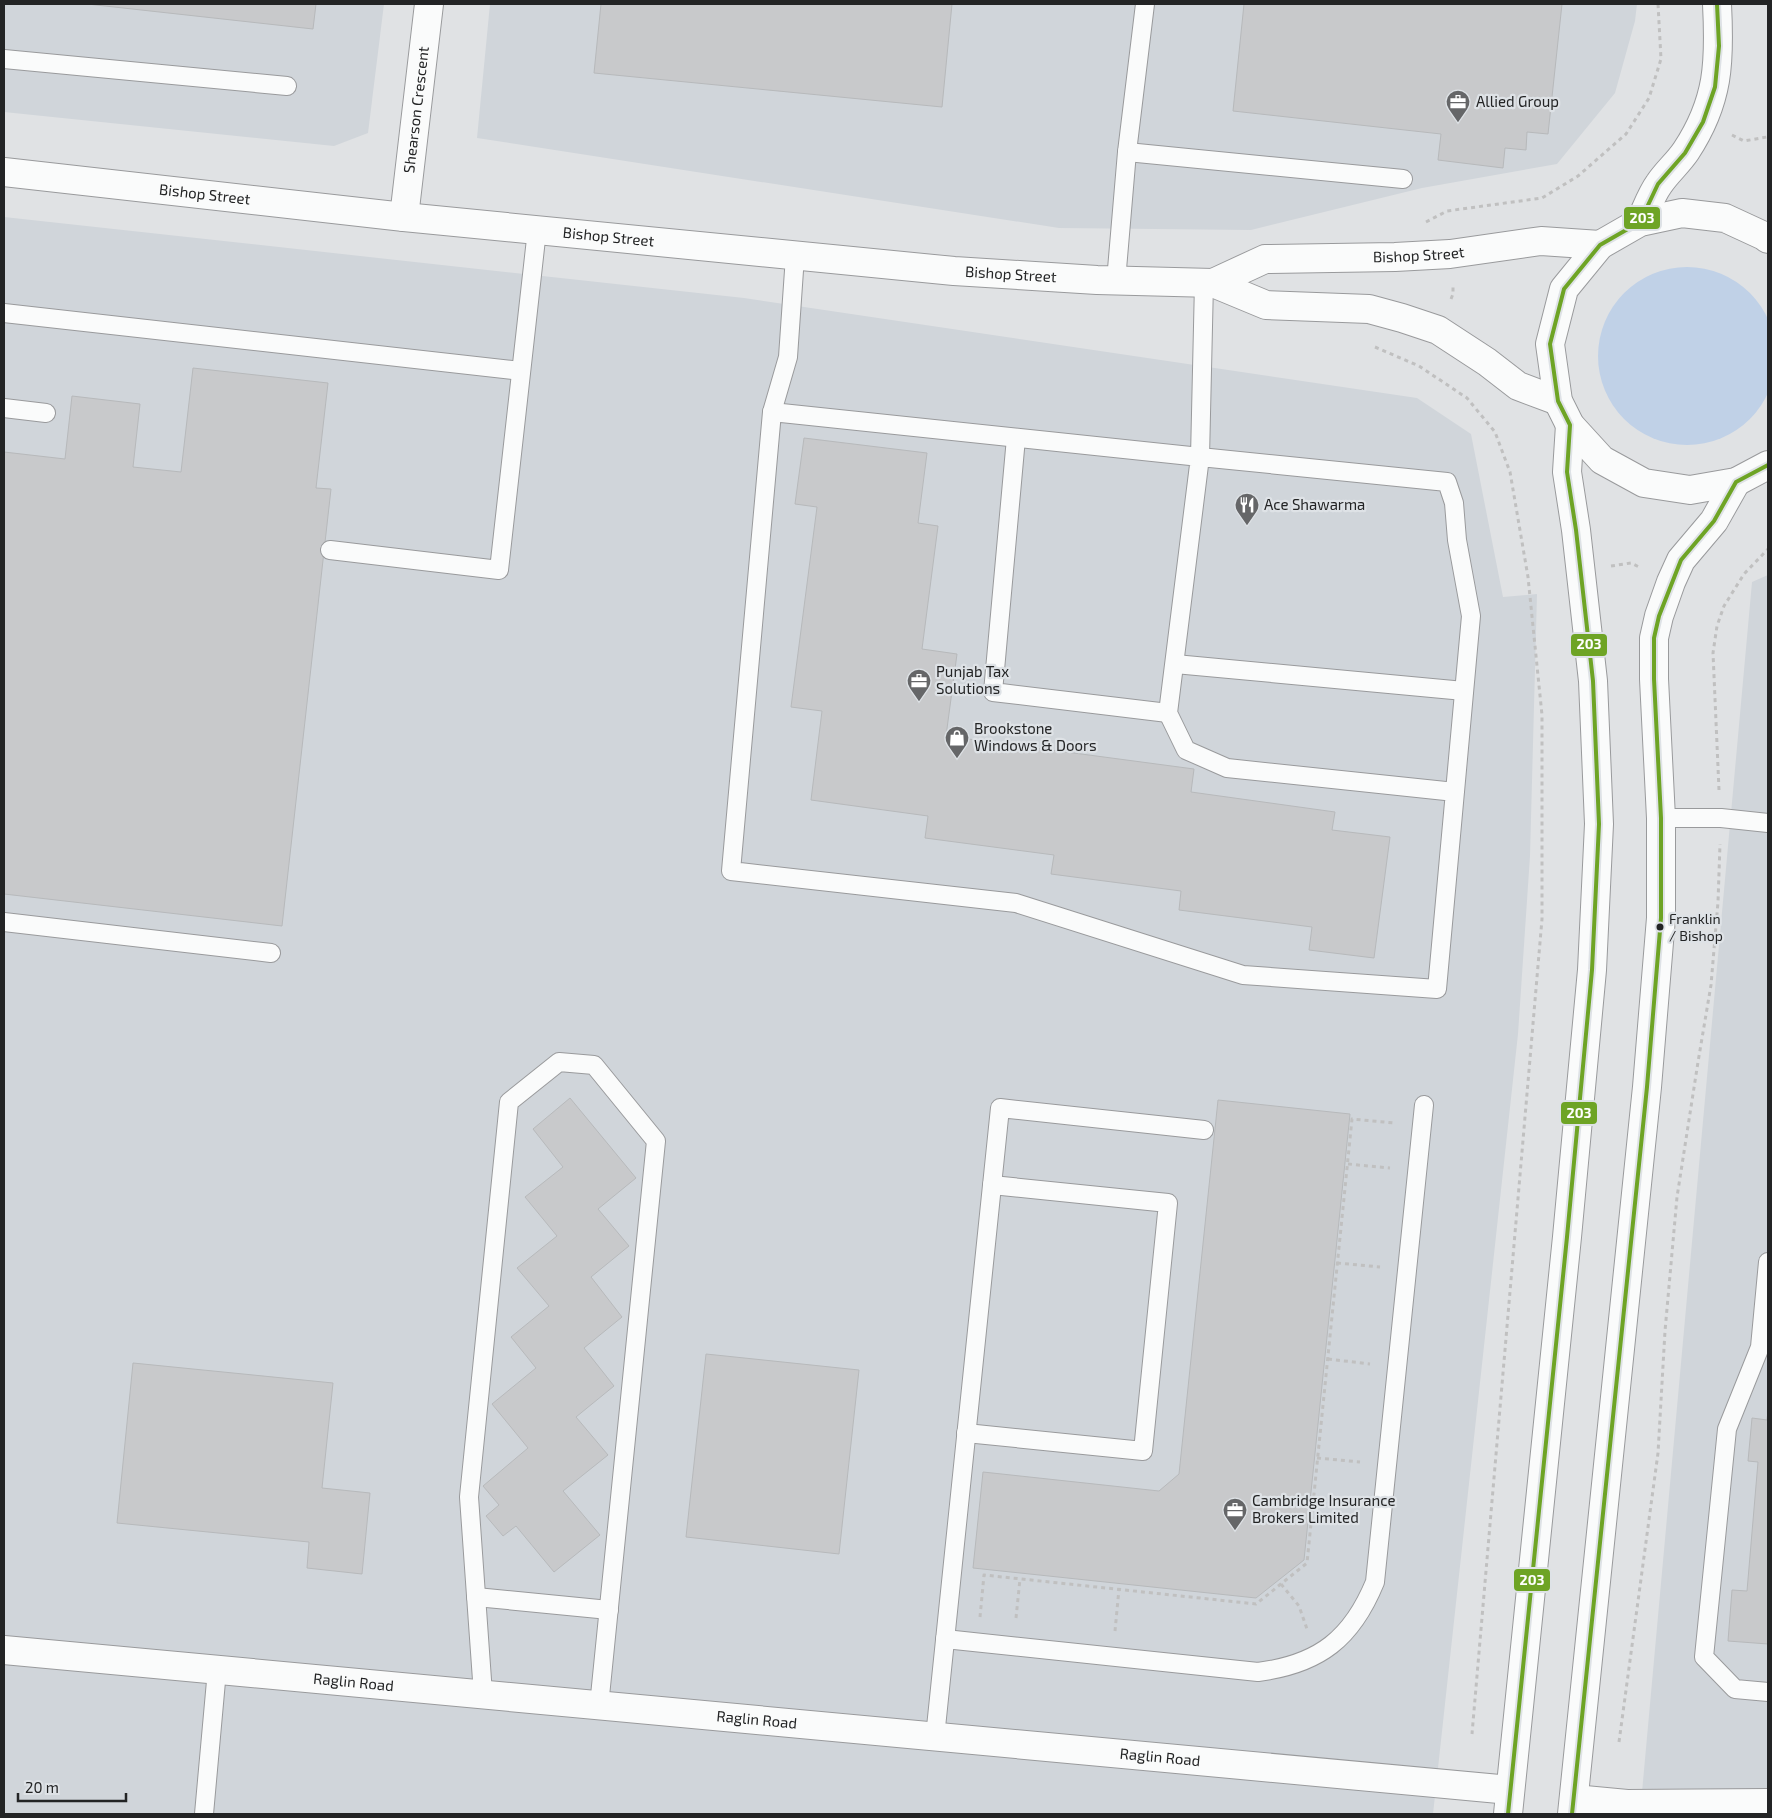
<svg xmlns="http://www.w3.org/2000/svg" width="1772" height="1818" font-family="'Exo 2',sans-serif">
<style>
.built{fill:#d0d5da}
.green{fill:#c0d1e7}
.building{fill:#c8c9cb;stroke:#b7b9bb}
.lines{fill:none;stroke-linecap:round;stroke-linejoin:round}
.lane-casing{stroke:#999a9c;stroke-width:20}
.street-casing{stroke:#999a9c;stroke-width:30}
.secondary-casing{stroke:#999a9c;stroke-width:30}
.path{stroke:#c0c0c0;stroke-width:3;stroke-dasharray:4 4;stroke-linecap:butt}
.lane{stroke:#fafbfb;stroke-width:18}
.street{stroke:#fafbfb;stroke-width:28}
.secondary{stroke:#fafbfb;stroke-width:28}
.bus-1-casing{stroke:#dee2e6;stroke-width:8}
.bus-1{stroke:#6ea425;stroke-width:4}
.bus-dot{fill:#232425;stroke:#dee2e6;stroke-width:2}
.labels{text-anchor:middle;stroke-width:4.5;stroke-linejoin:round;paint-order:stroke}
.bus-label{font-size:14px;fill:#232425;stroke:#dee2e6;text-anchor:start}
.poi-label{font-size:15px;fill:#232425;stroke:#dee2e6;text-anchor:start}
.street-label{font-size:15px;fill:#232425;stroke:#dee2e6}
.line-badge{stroke:#dee2e6;stroke-width:2}
.badge-label{font-size:14px;text-anchor:middle;font-weight:bold;fill:#fff}
</style>
<rect width="100%" height="100%" fill="#e0e2e4"/>
<g class="built">
<polygon points="4,4 384,4 368,133 334,146 4,112"/>
<polygon points="490,4 1637,4 1635,21 1615,93 1557,164 1422,188 1251,230 1059,228 477,138"/>
<polygon points="4,217 744,298 1417,398 1471,434 1503,597 1537,594 1530,856 1518,1034 1433,1814 4,1814"/>
<polygon points="1768,575 1768,1814 1640,1814 1752,582"/>
</g>
<circle class="green" cx="1687" cy="356" r="89"/>
<g class="building">
<polygon points="87,4 316,4 313,29"/>
<polygon points="601,4 952,4 942,107 594,73"/>
<polygon points="1244,4 1562,4 1548,134 1527,132 1526,150 1505,148 1503,168 1438,160 1441,134 1233,111"/>
<polygon points="193,368 328,383 316,488 331,489 282,926 4,894 4,452 65,459 72,396 140,404 133,467 181,472"/>
<polygon points="804,438 927,453 918,523 938,526 922,649 957,654 946,736 1194,769 1191,792 1335,812 1332,830 1390,837 1374,958 1309,950 1312,927 1179,910 1181,891 1051,874 1054,855 925,838 928,816 811,800 822,711 791,707 817,507 795,504"/>
<polygon points="570,1098 636,1178 598,1209 629,1246 591,1277 622,1317 584,1348 614,1386 576,1417 608,1455 563,1491 600,1535 554,1572 516,1526 503,1536 486,1516 499,1505 483,1486 528,1448 492,1404 536,1368 511,1337 549,1306 517,1268 557,1236 525,1197 563,1167 533,1129"/>
<polygon points="1218,1100 1350,1114 1304,1560 1256,1598 973,1568 983,1472 1159,1491 1179,1474"/>
<polygon points="706,1354 859,1370 839,1554 686,1537"/>
<polygon points="133,1363 333,1383 322,1488 370,1493 362,1574 307,1568 309,1542 117,1523"/>
<polygon points="1768,1411 1768,1644 1728,1641 1732,1590 1747,1591 1758,1462 1748,1461 1752,1418 1767,1420"/>
</g>
<g class="lines">
<defs>
<g id="lane">
<polyline points="4,59 287,86"/>
<polyline points="1127,152 1403,179"/>
<polyline points="1116,281 1127,152 1145,4"/>
<polyline points="1204,283 1200,457 772,412 731,871 1016,903 1243,975 1437,989 1471,616 1457,540 1454,503 1447,482 1200,457 1168,713 1186,750 1227,768 1455,792"/>
<polyline points="4,313 521,371"/>
<polyline points="4,408 46,413"/>
<polyline points="772,412 788,357 795,256"/>
<polyline points="1016,438 993,692 1168,713"/>
<polyline points="330,550 499,570 537,230"/>
<polyline points="1175,664 1464,691"/>
<polyline points="1661,818 1721,818 1768,823"/>
<polyline points="4,922 271,953"/>
<polyline points="1768,1262 1760,1347 1727,1429 1704,1657 1735,1689 1768,1692"/>
<polyline points="966,1433 1143,1451 1168,1203 992,1185"/>
<polyline points="476,1597 609,1610"/>
<path d="M 945,1639 L 1258,1672 C 1320,1664 1352,1638 1375,1582 L 1424,1105"/>
<polyline points="483,1694 469,1497 509,1102 559,1062 594,1065 656,1141 599,1706"/>
<polyline points="935,1737 1000,1108 1204,1130"/>
<polyline points="204,1814 217,1670"/>
</g>
<g id="street">
<path id="s1" d="M 404,217 L 429,4"/>
<path id="s2" d="M 4,1650 L 1510,1790"/>
<polyline points="1574,1799 1627,1804 1768,1803"/>
</g>
<g id="secondary">
<path id="s3" d="M 4,172 L 404,217 L 954,271 L 1097,280 L 1213,283 L 1266,305 L 1369,309 L 1402,318 L 1438,330 L 1487,362 L 1518,386 L 1558,401"/>
<path d="M 1640,222 C 1646,210 1651,195 1659,184 C 1667,172 1678,163 1686,151 C 1719,101 1720,62 1717,4"/>
<polyline points="1768,239 1764,236 1725,218 1682,213 1640,222 1600,245 1564,289 1550,344 1558,401 1570,425 1602,460 1644,483 1690,490 1736,482 1768,465"/>
<path id="s4" d="M 1213,283 L 1265,259 L 1395,257 L 1450,254 L 1541,241 L 1600,245"/>
<polyline points="1508,1814 1567,1237 1592,970 1599,824 1593,681 1576,530 1567,472 1570,425"/>
<polyline points="1572,1814 1647,1087 1661,918 1661,818 1654,679 1654,638 1659,616 1671,582 1681,560 1714,521 1736,482"/>
</g>
</defs>
<use href="#lane" class="lane-casing"/>
<use href="#street" class="street-casing"/>
<use href="#secondary" class="secondary-casing"/>
<g class="path">
<polyline points="1732,135 1744,141 1767,137"/>
<polyline points="1426,222 1447,211 1542,198 1578,176 1626,134 1649,98 1661,59 1658,4"/>
<polyline points="1451,299 1453,294 1453,286"/>
<polyline points="1375,347 1419,366 1467,398 1495,432 1510,472 1528,577 1542,715 1542,919 1472,1734"/>
<polyline points="1611,566 1631,563 1641,568"/>
<polyline points="1719,790 1713,653 1717,626 1724,606 1744,574 1768,549"/>
<polyline points="1348,1164 1390,1168"/>
<polyline points="1337,1263 1380,1267"/>
<polyline points="1328,1359 1370,1364"/>
<polyline points="1317,1458 1360,1462"/>
<polyline points="1281,1584 1299,1606 1307,1629"/>
<polyline points="980,1617 984,1575 1256,1604 1307,1563 1352,1119 1395,1123"/>
<polyline points="1016,1618 1020,1579"/>
<polyline points="1115,1631 1119,1589"/>
<polyline points="1619,1742 1658,1453 1665,1331 1677,1197 1698,1062 1711,985 1718,902 1720,844"/>
</g>
<use href="#lane" class="lane"/>
<use href="#street" class="street"/>
<use href="#secondary" class="secondary"/>
<defs>
<g id="bus-1">
<polyline points="1508,1814 1567,1237 1592,970 1599,824 1593,681 1576,530 1567,472 1570,425 1558,401 1550,344 1564,289 1600,245 1640,222 1658,184 1685,153 1703,122 1715,87 1719,46 1717,4"/>
<polyline points="1572,1814 1647,1087 1661,918 1661,818 1654,679 1654,638 1659,616 1681,560 1714,521 1736,482 1768,465"/>
</g>
</defs>
<use href="#bus-1" class="bus-1-casing"/>
<use href="#bus-1" class="bus-1"/>
</g>
<defs>
<symbol id="office-pin" viewBox="-11 -11 22 30"><path d="M0 17L-7.5 6A9.5 9.5 0 1 1 7.5 6Z" fill="#656668" stroke="#dee2e6"/><path d="M-6-3h4V-5.5h4V-3h4V5H-6ZM-1-4.5V-3h2v-1.5ZM-6 0V1H6V0Z" fill="#fff"/></symbol>
<symbol id="restaurant-pin" viewBox="-11 -11 22 30"><path d="M0 17L-7.5 6A9.5 9.5 0 1 1 7.5 6Z" fill="#656668" stroke="#dee2e6"/><path d="M-5-6h1v4h1v-4h1v4h1v-4h1v5L-1.5 .5V6h-2V.5L-5-1ZM5-6V6H3V1.5H1.5Q1.5-4 5-6Z" fill="#fff"/></symbol>
<symbol id="shop-pin" viewBox="-11 -11 22 30"><path d="M0 17L-7.5 6A9.5 9.5 0 1 1 7.5 6Z" fill="#656668" stroke="#dee2e6"/><path d="M-5-2.5h2.3a2.7 3.5 0 0 1 5.4 0H5L5.5 6h-11ZM-1.5-2.5h3a1.5 2.3 0 0 0-3 0Z" fill="#fff"/></symbol>
</defs>
<g fill-rule="evenodd">
<use href="#office-pin" x="1444" y="88" width="28" height="38"/>
<use href="#restaurant-pin" x="1233" y="491" width="28" height="38"/>
<use href="#office-pin" x="905" y="667" width="28" height="38"/>
<use href="#shop-pin" x="943" y="724" width="28" height="38"/>
<use href="#office-pin" x="1221" y="1496" width="28" height="38"/>
</g>
<circle class="bus-dot" cx="1660" cy="927" r="4.5"/>
<g class="labels">
<g class="bus-label">
<text x="1669" y="924">Franklin<tspan x="1669" dy="17">/ Bishop</tspan></text>
</g>
<g class="poi-label">
<text x="1476" y="107">Allied Group</text>
<text x="1264" y="510">Ace Shawarma</text>
<text x="936" y="677">Punjab Tax<tspan x="936" dy="17">Solutions</tspan></text>
<text x="974" y="734">Brookstone<tspan x="974" dy="17">Windows &amp; Doors</tspan></text>
<text x="1252" y="1506">Cambridge Insurance<tspan x="1252" dy="17">Brokers Limited</tspan></text>
</g>
<g class="street-label">
<text dy="5" stroke="none"><textPath href="#s1" startOffset="108">Shearson Crescent</textPath></text>
<text dy="5" stroke="none"><textPath href="#s3" startOffset="202">Bishop Street</textPath></text>
<text dy="5" stroke="none"><textPath href="#s3" startOffset="608">Bishop Street</textPath></text>
<text dy="5" stroke="none"><textPath href="#s4" startOffset="211">Bishop Street</textPath></text>
<text dy="5" stroke="none"><textPath href="#s3" startOffset="1012">Bishop Street</textPath></text>
<text dy="5" stroke="none"><textPath href="#s2" startOffset="351">Raglin Road</textPath></text>
<text dy="5" stroke="none"><textPath href="#s2" startOffset="756">Raglin Road</textPath></text>
<text dy="5" stroke="none"><textPath href="#s2" startOffset="1161">Raglin Road</textPath></text>
</g>
</g>
<g class="line-badge">
<rect x="1623" y="206" width="38" height="24" rx="5" fill="#6ea425"/>
<rect x="1570" y="633" width="38" height="24" rx="5" fill="#6ea425"/>
<rect x="1560" y="1101" width="38" height="24" rx="5" fill="#6ea425"/>
<rect x="1513" y="1568" width="38" height="24" rx="5" fill="#6ea425"/>
</g>
<g class="badge-label">
<text x="1642" y="223">203</text>
<text x="1589" y="649">203</text>
<text x="1579" y="1118">203</text>
<text x="1532" y="1585">203</text>
</g>
<rect width="1772" height="1818" fill="none" stroke="#232425" stroke-width="10"/>
<path d="M18 1793v8h108v-8" fill="none" stroke="#232425" stroke-width="2.5"/>
<text x="25" y="1793" font-size="15" fill="#232425" stroke="#dee2e6" stroke-width="4" paint-order="stroke">20 m</text>
</svg>
